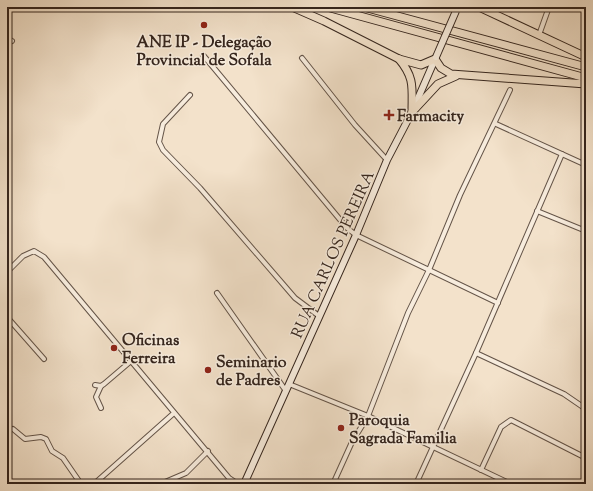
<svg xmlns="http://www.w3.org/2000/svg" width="593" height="491" font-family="'Sorts Mill Goudy',serif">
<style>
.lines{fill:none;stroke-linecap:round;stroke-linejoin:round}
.minor-casing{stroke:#645448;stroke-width:6}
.secondary-casing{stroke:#35251d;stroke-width:8}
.trunk-casing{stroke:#35251d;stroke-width:9}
.minor{stroke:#f7ecdd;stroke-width:4}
.secondary{stroke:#f7ecdd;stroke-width:6}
.trunk{stroke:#f3e2cb;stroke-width:7}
.secondary-bridge-casing{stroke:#35251d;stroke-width:8;stroke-linecap:butt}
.secondary-bridge{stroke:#f7ecdd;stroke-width:6}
.poi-dot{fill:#8f2418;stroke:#f7ecdd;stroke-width:1.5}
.labels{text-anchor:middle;stroke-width:3;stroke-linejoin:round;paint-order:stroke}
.poi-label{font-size:16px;font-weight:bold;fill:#35251d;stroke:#f7ecdd;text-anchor:start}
.street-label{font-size:16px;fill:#35251d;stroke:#f7ecdd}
</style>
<rect width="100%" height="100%" fill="#f3e2cb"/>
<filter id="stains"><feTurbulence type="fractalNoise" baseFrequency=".005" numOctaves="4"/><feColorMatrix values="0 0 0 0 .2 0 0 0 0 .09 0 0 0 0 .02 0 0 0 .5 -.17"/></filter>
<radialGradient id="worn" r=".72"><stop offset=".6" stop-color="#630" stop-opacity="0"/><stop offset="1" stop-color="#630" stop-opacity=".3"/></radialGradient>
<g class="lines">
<defs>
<g id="minor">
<polyline points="539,35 549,7"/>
<polyline points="7,38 12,41"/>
<polyline points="203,55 347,228 356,235 498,303"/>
<polyline points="302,58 355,125 387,160"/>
<polyline points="190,95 163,124 159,142 163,150 200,188 295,298 319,316"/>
<polyline points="496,124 586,165"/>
<polyline points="537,211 586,231"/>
<polyline points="7,272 23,256 34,251 44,257 229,478 238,484"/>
<polyline points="217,293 286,391"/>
<polyline points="7,317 44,359"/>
<polyline points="476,353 564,394 583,407"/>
<polyline points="289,384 368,416 511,484"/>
<polyline points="95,385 101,386 104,384 131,361"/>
<polyline points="101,386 96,397 101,408"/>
<polyline points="13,429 25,439 41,437 46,439 52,451 63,458 81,484"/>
<polyline points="481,470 501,427 511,420 586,458"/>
<polyline points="165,482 186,473 208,451"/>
<polyline points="94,484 174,413"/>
<polyline points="333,484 352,442 368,416 408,313 429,270 460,195 510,90"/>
<polyline points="416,484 476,353 562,154"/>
</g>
<polyline id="secondary" points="244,484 356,235 387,160 412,112 436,57"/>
<g id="trunk">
<polyline points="292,7 324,21 399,59 421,65 435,59 441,68 451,74 586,84"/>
<polyline points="327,7 586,78"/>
<polyline points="364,7 586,67"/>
<polyline points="461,7 467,7"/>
<polyline points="479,7 586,57"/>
<path d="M 399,59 C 415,78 412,88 412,112"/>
<polyline points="412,112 438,84 456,76"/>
</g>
</defs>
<use href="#minor" class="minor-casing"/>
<use href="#secondary" class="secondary-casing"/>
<use href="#trunk" class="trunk-casing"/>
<use href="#minor" class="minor"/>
<use href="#secondary" class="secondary"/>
<use href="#trunk" class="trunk"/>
<defs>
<polyline id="secondary-bridge" points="436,57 456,11"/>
</defs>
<use href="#secondary-bridge" class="secondary-bridge-casing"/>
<use href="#secondary-bridge" class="secondary-bridge"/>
</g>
<g class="poi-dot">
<circle cx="204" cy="25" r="4"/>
<path d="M387 109h4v4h4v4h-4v4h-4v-4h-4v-4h4z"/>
<circle cx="114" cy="348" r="4"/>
<circle cx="208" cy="370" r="4"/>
<circle cx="341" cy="428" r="4"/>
</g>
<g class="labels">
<g class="poi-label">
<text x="204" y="47" text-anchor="middle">ANE IP - Delegação<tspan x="204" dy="18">Provincial de Sofala</tspan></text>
<text x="397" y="121">Farmacity</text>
<text x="122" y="345">Oficinas<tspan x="122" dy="18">Ferreira</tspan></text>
<text x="216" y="367">Seminario<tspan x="216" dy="18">de Padres</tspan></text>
<text x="349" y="425">Paroquia<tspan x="349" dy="18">Sagrada Familia</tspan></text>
</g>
<g class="street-label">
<text transform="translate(332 254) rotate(-66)" y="6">RUA CARLOS PEREIRA</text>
</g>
</g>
<rect width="593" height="491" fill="none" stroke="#f3e2cb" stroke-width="24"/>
<rect x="8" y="8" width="577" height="475" fill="none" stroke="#35251d" stroke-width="2"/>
<rect x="12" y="12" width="569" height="467" fill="none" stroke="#35251d"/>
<rect width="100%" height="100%" filter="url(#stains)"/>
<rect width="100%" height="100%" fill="url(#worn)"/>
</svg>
